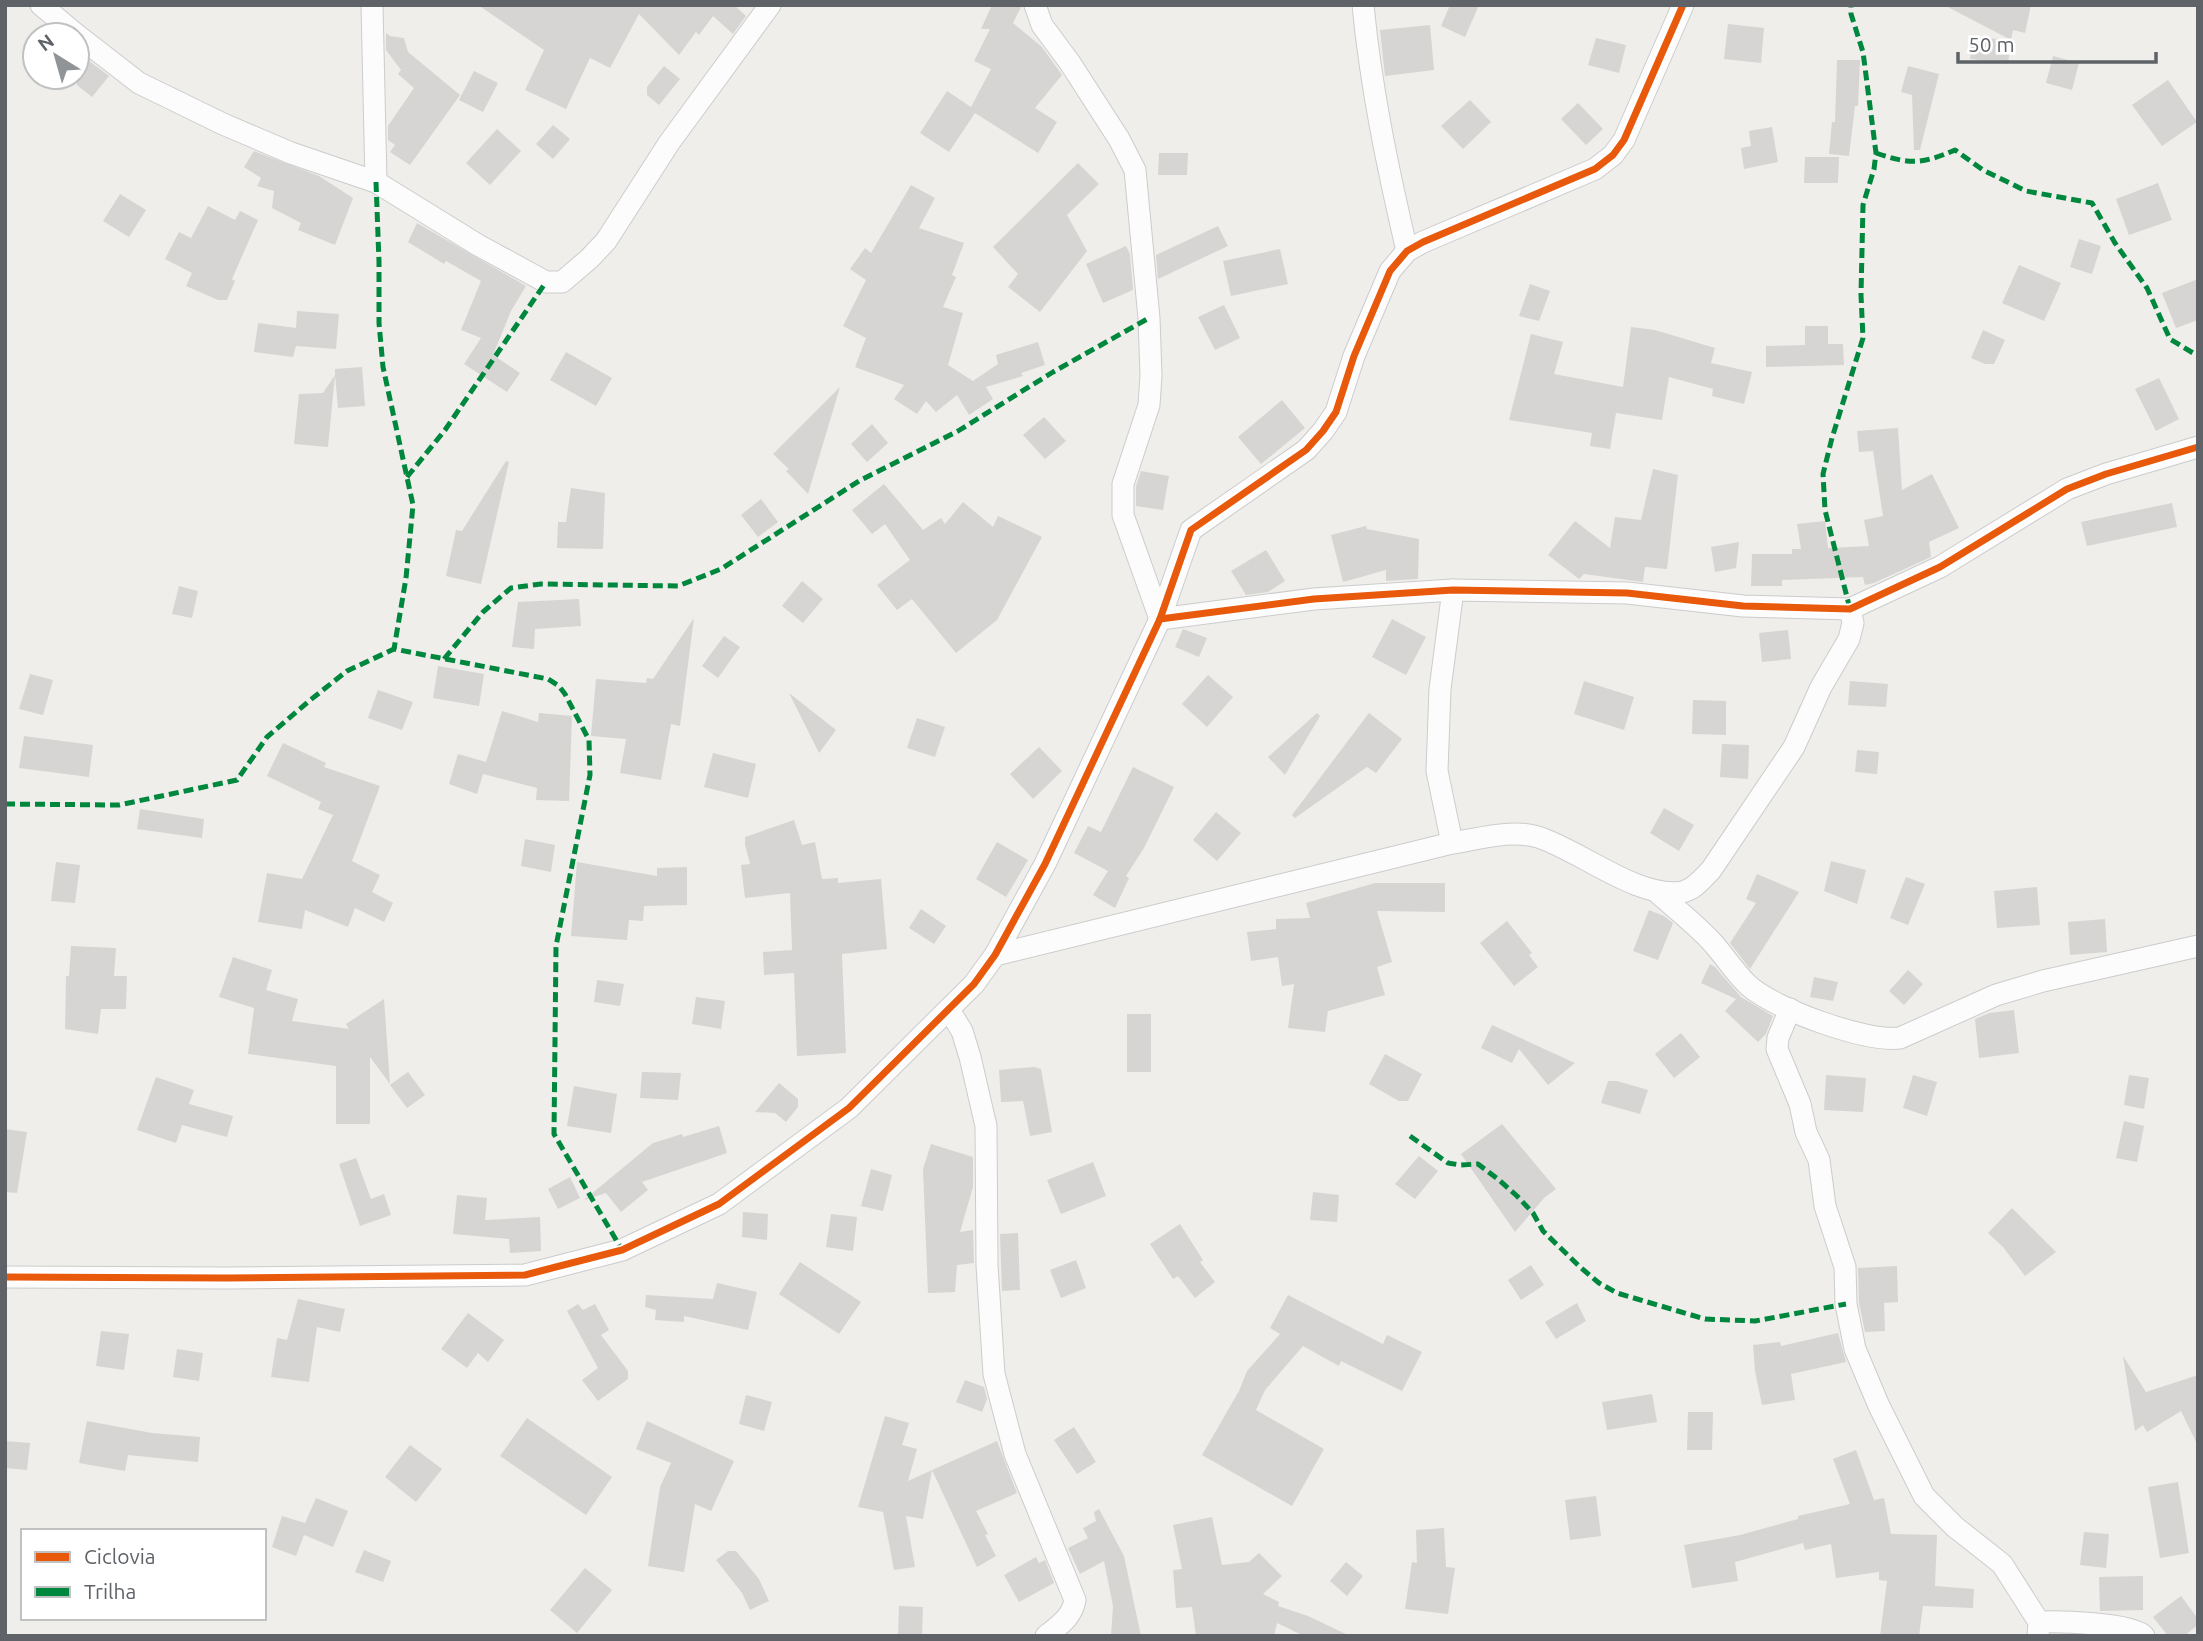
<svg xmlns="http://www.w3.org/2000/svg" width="2203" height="1641" font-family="Ubuntu,sans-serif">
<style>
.building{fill:#d6d5d3}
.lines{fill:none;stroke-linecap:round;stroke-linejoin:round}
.minor-casing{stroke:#cbcccc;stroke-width:23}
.minor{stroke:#fdfcfc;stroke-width:21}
.quiet{stroke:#00873e;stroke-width:5;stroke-dasharray:10 5;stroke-linecap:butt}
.cycleway-casing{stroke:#fff;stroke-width:11}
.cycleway{stroke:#e8590c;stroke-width:7}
</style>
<rect width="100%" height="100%" fill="#efeeea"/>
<g class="building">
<polygon points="478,5 734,5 746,16 733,34 713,16 699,35 696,32 679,55 639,14 610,68 590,58 566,109 525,90 544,50"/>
<polygon points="992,5 1022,5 1013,23 1042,47 1062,75 1035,108 1057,122 1038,153 975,113 949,152 920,133 947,91 971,107 991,69 974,61 990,29 981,29"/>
<polygon points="1450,5 1479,5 1465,37 1441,26"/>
<polygon points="1944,5 2031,5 2025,33 2013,30 2011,40"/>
<polygon points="1728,24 1764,28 1761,63 1724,59"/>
<polygon points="1430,25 1434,70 1385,76 1380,30"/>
<polygon points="386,33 390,36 404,38 408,52 460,95 410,165 390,152 395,145 388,140 388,126 414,88 398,74 401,70 386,50"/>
<polygon points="1973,37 2011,40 2008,64 1970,59"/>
<polygon points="1596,38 1626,45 1619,73 1588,65"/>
<polygon points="77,52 109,76 92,97 77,85"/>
<polygon points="2053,56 2079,63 2072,90 2046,83"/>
<polygon points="1837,60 1860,60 1858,106 1855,106 1849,156 1829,154 1832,122 1835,122"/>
<polygon points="664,66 680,79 659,105 647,95 647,87"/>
<polygon points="1908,66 1939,74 1920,150 1914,150 1912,95 1901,92"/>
<polygon points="474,71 498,83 483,112 459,100"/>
<polygon points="2168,80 2197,122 2162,146 2132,105"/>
<polygon points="1470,100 1491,122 1463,149 1441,126"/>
<polygon points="1578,103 1603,129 1586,145 1561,119"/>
<polygon points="553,125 570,139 553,159 536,144"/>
<polygon points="1772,127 1778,162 1744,169 1741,148 1751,146 1749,131"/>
<polygon points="497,129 521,151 490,185 466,163"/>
<polygon points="254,151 319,176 353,198 335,245 298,230 301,223 272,208 274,191 257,186 261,178 244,167"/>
<polygon points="1159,153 1188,153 1187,175 1158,175"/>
<polygon points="1805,157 1839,157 1838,183 1804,183"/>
<polygon points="1078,163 1099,184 1067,215 1087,251 1040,312 1008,287 1018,274 993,247"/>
<polygon points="2158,183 2172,220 2129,235 2116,199"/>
<polygon points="911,185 935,198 919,228 964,243 952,275 956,277 943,307 963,313 948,365 973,381 998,364 996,355 1038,342 1045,365 1021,373 1023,376 986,387 993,399 969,415 957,395 936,412 926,401 917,414 894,399 904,385 855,367 866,338 843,326 866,280 850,269 865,248 871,253"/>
<polygon points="120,194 146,210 129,237 103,221"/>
<polygon points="208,206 235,220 240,211 258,220 232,279 235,281 227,300 218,300 186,286 192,273 165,259 179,232 191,238"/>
<polygon points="417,223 526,286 511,311 493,355 520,373 507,392 464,364 481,338 461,330 481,281 446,261 444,264 408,242"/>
<polygon points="1218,226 1228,246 1158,279 1156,255"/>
<polygon points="2079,239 2101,246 2092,274 2070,267"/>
<polygon points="1126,246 1130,254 1133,290 1103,303 1086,264"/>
<polygon points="1280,249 1288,284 1231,296 1223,261"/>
<polygon points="2019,265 2061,283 2044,321 2002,303"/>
<polygon points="2198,279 2198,320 2176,328 2162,293"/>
<polygon points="1530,284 1550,291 1539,321 1519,316"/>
<polygon points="1224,305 1240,338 1215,350 1198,317"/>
<polygon points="297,311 339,314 336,349 296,346 293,357 254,352 258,323 296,328"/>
<polygon points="1805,326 1828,326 1828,344 1843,344 1844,365 1766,367 1766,346 1805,345"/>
<polygon points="1631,327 1655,330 1715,348 1711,363 1752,372 1744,404 1712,396 1713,389 1669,377 1662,420 1616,413 1610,449 1590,446 1592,433 1509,420 1531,334 1563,342 1554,374 1623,387"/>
<polygon points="1983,330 2005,340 1994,364 1985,364 1971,358"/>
<polygon points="566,352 612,378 596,406 550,380"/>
<polygon points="362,367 365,406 338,408 335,375 328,447 294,444 299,394 323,393 335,375 335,369"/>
<polygon points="2159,378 2179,419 2156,431 2135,389"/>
<polygon points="840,387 808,494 786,471 789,469 773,454"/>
<polygon points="1282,400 1305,428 1261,464 1238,437"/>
<polygon points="1044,417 1066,441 1045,459 1023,435"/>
<polygon points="872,424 888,443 867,462 851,444"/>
<polygon points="1898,428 1902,490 1932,474 1959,528 1929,542 1931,557 1874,583 1865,585 1863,577 1782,580 1782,586 1751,586 1752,554 1792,554 1792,549 1801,549 1797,524 1825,521 1828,548 1869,546 1864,520 1883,516 1873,451 1859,452 1857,431"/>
<polygon points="506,461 509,462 481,584 446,576 456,530 462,531"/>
<polygon points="1653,469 1678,475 1667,569 1645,567 1643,582 1584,574 1579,579 1548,555 1575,521 1610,548 1615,517 1641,520"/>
<polygon points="1141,471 1169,476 1163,510 1136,506 1136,486"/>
<polygon points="884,484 923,530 941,518 945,524 963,502 993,527 998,516 1042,537 997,620 956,653 912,599 897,610 877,585 910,560 885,524 872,534 852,510"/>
<polygon points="571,488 605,493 603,549 557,548 558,522 566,522"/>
<polygon points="761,499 778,522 758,537 741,515"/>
<polygon points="2172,503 2177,527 2087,546 2081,522"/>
<polygon points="1366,526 1367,529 1419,539 1418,579 1386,581 1386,570 1343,582 1331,535"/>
<polygon points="1739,542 1736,568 1715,572 1711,547"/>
<polygon points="1266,550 1285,581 1268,592 1246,595 1231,571"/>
<polygon points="802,581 823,599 803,623 782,606"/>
<polygon points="179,586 198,591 192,618 172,614"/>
<polygon points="579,599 581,626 535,629 534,649 512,647 518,602"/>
<polygon points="694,618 680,726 671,724 661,780 620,773 626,739 591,736 596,679 646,683 647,678 653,679"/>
<polygon points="1392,619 1426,637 1406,675 1372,657"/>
<polygon points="1183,629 1207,638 1199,657 1175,647"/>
<polygon points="1788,630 1791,659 1762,662 1759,633"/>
<polygon points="724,636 740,647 718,678 702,666"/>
<polygon points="438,666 484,674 479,706 433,698"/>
<polygon points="30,674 53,680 43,715 19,709"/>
<polygon points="1208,675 1233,697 1207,727 1182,704"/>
<polygon points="1584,681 1634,697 1624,730 1574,714"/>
<polygon points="1850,681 1888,684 1886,707 1848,705"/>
<polygon points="378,690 413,702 402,730 368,718"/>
<polygon points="789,693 836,730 819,753"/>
<polygon points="1693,700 1726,701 1726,735 1692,734"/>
<polygon points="502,711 538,722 539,713 572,716 569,801 536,800 537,788 483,774 477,794 449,784 458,754 486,762"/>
<polygon points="1317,713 1320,716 1285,775 1268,757"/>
<polygon points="1369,713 1402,739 1376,773 1367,767 1295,818 1292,815"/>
<polygon points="917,718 945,727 935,757 907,748"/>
<polygon points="24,736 93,745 89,777 19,768"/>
<polygon points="283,743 326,763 324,767 380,786 352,861 380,875 372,892 393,903 384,922 355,908 348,927 305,910 302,929 258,922 267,873 302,879 333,815 318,809 321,802 267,776"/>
<polygon points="1722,744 1749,745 1748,779 1720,777"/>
<polygon points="1039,747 1062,771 1033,799 1010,774"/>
<polygon points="1857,750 1879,752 1877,774 1855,772"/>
<polygon points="713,753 756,764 748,798 704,787"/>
<polygon points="1133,767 1174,787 1144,848 1126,876 1129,878 1115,908 1093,895 1108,871 1074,853 1088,826 1101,832"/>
<polygon points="1664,808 1694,825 1679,851 1650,833"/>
<polygon points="140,809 204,819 202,838 137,829"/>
<polygon points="1216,812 1241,833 1217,861 1193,840"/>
<polygon points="794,820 802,845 815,842 822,879 838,878 838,883 881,879 887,949 842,954 846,1053 797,1056 794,973 764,975 763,952 792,950 790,893 745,898 741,865 750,864 745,845 745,837"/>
<polygon points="525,839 555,845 551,872 521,866"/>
<polygon points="997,842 1028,860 1006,897 976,879"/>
<polygon points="1831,861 1866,870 1857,904 1824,891"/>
<polygon points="56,862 80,865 75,903 51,901"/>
<polygon points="577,862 657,876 657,868 687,867 687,905 644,906 643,921 629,920 627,940 571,936"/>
<polygon points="1757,874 1799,892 1750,969 1730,943 1756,903 1746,899"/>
<polygon points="1906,877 1925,884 1908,925 1890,918"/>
<polygon points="1375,883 1445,883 1445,912 1377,911 1392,962 1377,967 1385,995 1328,1011 1325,1032 1288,1028 1294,984 1282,986 1278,957 1251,961 1247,932 1276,929 1276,919 1310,918 1306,903"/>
<polygon points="2037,887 2040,925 1997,928 1994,891"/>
<polygon points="921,909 946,926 934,944 909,928"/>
<polygon points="1649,910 1664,916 1673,923 1658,960 1633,951"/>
<polygon points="2105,919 2107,952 2070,955 2068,922"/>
<polygon points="1507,921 1532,953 1529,955 1538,967 1514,986 1480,943"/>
<polygon points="71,946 116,948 114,976 127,976 126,1009 101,1009 98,1034 65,1029 66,976 69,976"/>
<polygon points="233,957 272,970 266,990 298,999 292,1021 349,1029 346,1024 384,999 390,1084 370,1057 370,1124 336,1124 336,1066 248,1054 254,1008 219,997"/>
<polygon points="1710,964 1715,967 1741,997 1773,1016 1766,1034 1758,1042 1725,1011 1736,999 1701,983"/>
<polygon points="1908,970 1923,984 1904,1005 1889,991"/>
<polygon points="1814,977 1838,982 1833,1001 1810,997"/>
<polygon points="597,980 624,984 620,1006 594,1002"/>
<polygon points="696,997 725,1001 721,1029 692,1024"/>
<polygon points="2014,1010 2019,1053 1979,1058 1975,1019 1989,1013"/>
<rect x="1127" y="1014" width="24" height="58"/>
<polygon points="1492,1025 1503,1030 1575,1063 1548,1085 1519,1049 1512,1063 1481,1048"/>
<polygon points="1681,1033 1700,1057 1674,1078 1655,1054"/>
<polygon points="1385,1054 1422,1074 1408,1101 1399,1101 1369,1084"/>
<polygon points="1034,1067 1041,1069 1052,1132 1030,1136 1023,1101 1001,1102 999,1070"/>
<polygon points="408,1072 425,1095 407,1108 390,1085"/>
<polygon points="642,1072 681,1073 678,1100 640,1098"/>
<polygon points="1826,1075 1866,1078 1863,1112 1824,1110"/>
<polygon points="1913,1075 1937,1082 1927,1116 1903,1108"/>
<polygon points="2129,1075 2149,1078 2144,1109 2124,1105"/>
<polygon points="156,1077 194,1090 189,1104 233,1116 227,1137 182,1125 176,1143 137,1130"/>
<polygon points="1608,1081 1617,1081 1648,1090 1640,1114 1601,1103"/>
<polygon points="779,1083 798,1099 798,1107 786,1122 775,1113 755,1112"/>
<polygon points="574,1086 617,1094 611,1133 567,1126"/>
<polygon points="2124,1121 2144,1126 2137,1162 2116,1158"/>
<polygon points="1502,1124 1556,1189 1544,1198 1515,1232 1461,1154"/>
<polygon points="719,1126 727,1153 642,1182 648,1190 621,1212 606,1193 584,1200 653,1143 682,1134 683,1137"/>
<polygon points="5,1129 27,1132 17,1193 5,1192"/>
<polygon points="931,1144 973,1157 973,1187 960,1232 973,1230 974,1263 957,1265 955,1292 928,1293 923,1169"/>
<polygon points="1419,1156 1438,1171 1415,1199 1395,1184"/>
<polygon points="356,1158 371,1199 384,1194 391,1215 360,1226 339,1164"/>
<polygon points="1093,1162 1106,1196 1061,1214 1047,1180"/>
<polygon points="871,1169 892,1175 883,1211 861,1206"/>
<polygon points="570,1177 580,1198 558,1209 548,1189"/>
<polygon points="1313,1192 1339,1195 1337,1222 1310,1220"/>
<polygon points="457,1195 487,1198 485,1220 540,1217 541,1251 510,1253 509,1239 453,1234"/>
<polygon points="2012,1208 2056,1252 2025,1276 2003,1247 1988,1233"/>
<polygon points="743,1212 768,1214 767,1240 742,1237"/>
<polygon points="831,1214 857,1217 853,1251 826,1247"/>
<polygon points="1180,1224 1203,1260 1200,1262 1215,1282 1195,1298 1178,1276 1173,1279 1150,1244"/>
<polygon points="1018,1233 1020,1290 1002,1291 1000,1234"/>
<polygon points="1076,1260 1086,1288 1061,1298 1050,1270"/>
<polygon points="800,1262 861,1302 839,1334 779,1294"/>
<polygon points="1531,1265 1544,1285 1521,1300 1508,1280"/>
<polygon points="1897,1266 1898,1302 1884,1303 1885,1331 1865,1332 1859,1303 1858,1268"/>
<polygon points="717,1283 757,1292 748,1330 684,1316 684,1322 655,1320 656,1310 645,1307 646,1295 713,1299"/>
<polygon points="1288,1295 1383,1344 1387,1335 1422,1352 1402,1391 1341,1361 1339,1366 1303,1346 1265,1390 1256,1410 1324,1449 1292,1506 1202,1455 1239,1391 1247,1371 1280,1334 1270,1328"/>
<polygon points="298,1299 345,1309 340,1332 317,1327 309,1382 271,1377 277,1338 287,1340"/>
<polygon points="1577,1303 1586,1321 1556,1339 1545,1322"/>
<polygon points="578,1304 583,1310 595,1304 609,1330 601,1335 628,1371 628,1379 598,1401 582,1380 598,1368 567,1311"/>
<polygon points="468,1313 504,1340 488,1362 478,1353 467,1368 441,1349"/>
<polygon points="101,1331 129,1334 124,1370 96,1366"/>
<polygon points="1838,1333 1846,1362 1791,1374 1795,1400 1762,1405 1755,1371 1753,1345 1780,1342 1781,1346"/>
<polygon points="177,1349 203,1353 199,1381 173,1377"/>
<polygon points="2123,1356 2146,1392 2198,1375 2198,1446 2181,1411 2147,1432 2143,1425 2135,1431"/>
<polygon points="965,1380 984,1387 987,1399 982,1412 956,1402"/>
<polygon points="1652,1394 1657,1422 1607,1430 1602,1402"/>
<polygon points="746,1395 772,1402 764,1431 739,1424"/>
<polygon points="1688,1412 1713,1412 1712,1450 1687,1450"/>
<polygon points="885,1416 909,1423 902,1445 917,1449 908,1481 932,1470 923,1519 906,1516 915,1567 894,1570 883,1512 858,1507"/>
<polygon points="527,1418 612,1477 586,1515 500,1456"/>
<polygon points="87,1421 152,1433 200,1437 198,1462 128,1455 125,1471 79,1463"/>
<polygon points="647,1421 734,1461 711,1511 695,1504 684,1572 648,1566 660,1487 671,1463 636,1449"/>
<polygon points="1074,1427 1096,1462 1077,1474 1054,1440"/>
<polygon points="5,1441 30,1443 27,1470 5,1468"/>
<polygon points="997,1441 1017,1493 976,1511 988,1534 985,1535 996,1556 977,1567 932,1470"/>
<polygon points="410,1445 442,1469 416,1502 385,1477"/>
<polygon points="1856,1450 1874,1500 1884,1498 1891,1534 1937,1535 1935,1586 1974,1589 1973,1608 1923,1606 1919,1636 1880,1636 1887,1581 1879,1580 1879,1572 1836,1578 1831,1544 1805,1550 1803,1543 1735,1562 1738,1581 1692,1588 1684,1545 1740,1535 1798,1519 1798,1516 1850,1504 1833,1459"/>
<polygon points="2178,1482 2189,1553 2160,1558 2148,1487"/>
<polygon points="1596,1496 1601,1536 1570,1540 1565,1500"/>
<polygon points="316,1498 348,1511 333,1547 304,1535 296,1556 272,1547 282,1516 305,1523"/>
<polygon points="1099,1509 1124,1556 1141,1636 1111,1636 1113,1606 1104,1561 1080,1574 1068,1548 1088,1538 1083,1528 1096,1521 1094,1512"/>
<polygon points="1212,1517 1222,1565 1249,1562 1259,1553 1282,1576 1263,1594 1279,1602 1278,1606 1308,1616 1350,1636 1304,1636 1277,1623 1274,1636 1196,1636 1192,1607 1176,1608 1173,1570 1182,1569 1173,1525"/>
<polygon points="1444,1528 1446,1567 1455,1568 1448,1614 1405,1609 1412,1562 1417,1563 1416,1530"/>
<polygon points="2084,1532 2109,1534 2106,1568 2080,1565"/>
<polygon points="364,1550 391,1561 383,1582 355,1572"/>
<polygon points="728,1551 736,1551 759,1579 769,1601 750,1610 742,1593 716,1560"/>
<polygon points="1036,1557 1039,1563 1045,1560 1054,1583 1019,1602 1004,1575"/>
<polygon points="1346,1562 1363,1576 1347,1596 1330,1581"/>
<polygon points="585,1568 612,1590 577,1633 550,1610"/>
<polygon points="2143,1576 2143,1610 2100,1611 2099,1577"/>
<polygon points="2181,1596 2198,1619 2198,1625 2184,1636 2168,1636 2153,1617"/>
<polygon points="899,1606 923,1607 922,1636 898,1636"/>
</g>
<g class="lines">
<defs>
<g id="minor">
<polyline points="41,5 77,35"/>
<polyline points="372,5 376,182"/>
<polyline points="1035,5 1042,25 1070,63 1119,139 1135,170 1149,318 1151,375 1149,405 1123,484 1123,515 1160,619"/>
<path d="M 1363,5 C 1371,89 1388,169 1407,251"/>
<polyline points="77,35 139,83 223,124 291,153 376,182 478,245 546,282 562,282 589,259 606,241 669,143 770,5"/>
<polyline points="1160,619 1314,599 1453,590 1627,593 1743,606 1850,609 1940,567 2067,489 2106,474 2198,447"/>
<polyline points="1452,843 1437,771 1440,689 1453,590"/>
<path d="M 1659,894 C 1676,909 1695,924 1711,941 C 1724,955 1735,973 1749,986 C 1777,1010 1865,1042 1900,1038 L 1996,995 L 2043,981 L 2198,946"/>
<path d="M 995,955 L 1452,843 C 1479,839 1511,829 1538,837 C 1579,850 1640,900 1682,892 C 1694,890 1703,878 1711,870 L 1794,747 L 1821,687 L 1849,639 L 1853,623 L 1850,609"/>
<polyline points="1790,1009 1778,1038 1777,1049 1800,1104 1806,1132 1819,1160 1825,1206 1845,1267 1846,1304 1855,1349 1879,1406 1924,1496 1955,1527 2002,1564 2039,1622 2038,1636"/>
<path d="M 949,1010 L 962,1031 L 970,1057 L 986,1126 L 987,1265 L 994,1374 L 1015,1454 L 1075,1600 C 1072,1617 1060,1625 1046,1636"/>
<polyline points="5,1277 226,1278 525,1275 622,1250 719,1204 849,1108 974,984 995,955 1045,864 1160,619 1191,530 1306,450 1323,431 1336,412 1354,356 1390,271 1407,251 1423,242 1595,169 1613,155 1624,140 1683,5"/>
<path d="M 2039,1622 C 2058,1621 2132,1623 2144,1636"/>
</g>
</defs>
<use href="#minor" class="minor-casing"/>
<use href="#minor" class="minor"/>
<g class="quiet">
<path d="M 1876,153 C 1911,165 1922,164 1955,150 L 1983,170 L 2026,191 L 2092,203 L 2115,243 L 2147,288 L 2170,339 L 2198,356"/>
<polyline points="376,182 379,262 379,323 383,367 413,505 406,578 394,649"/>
<polyline points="407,477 445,430 546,282"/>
<polyline points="1850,609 1825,510 1823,474 1832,438 1863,338 1861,295 1863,205 1874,169 1876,153 1863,52 1851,14 1851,5"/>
<polyline points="444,659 483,612 511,588 541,584 678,586 721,569 859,481 958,431 1053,372 1149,318"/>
<polyline points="5,804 119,805 237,780 267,737 309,701 347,671 394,649 548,679 559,686 565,694 589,740 590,775 556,946 554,1134 622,1250"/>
<polyline points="1410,1136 1448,1163 1460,1165 1478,1164 1499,1180 1517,1196 1533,1213 1543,1231 1580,1267 1599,1283 1617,1293 1705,1319 1755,1321 1846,1304"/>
</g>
<defs>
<g id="cycleway">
<polyline points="1160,619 1314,599 1453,590 1627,593 1743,606 1850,609 1940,567 2067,489 2106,474 2198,447"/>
<polyline points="5,1277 226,1278 525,1275 622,1250 719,1204 849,1108 974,984 995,955 1045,864 1160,619 1191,530 1306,450 1323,431 1336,412 1354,356 1390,271 1407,251 1423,242 1595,169 1613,155 1624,140 1683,5"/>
</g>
</defs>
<use href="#cycleway" class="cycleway-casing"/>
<use href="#cycleway" class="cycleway"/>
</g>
<rect width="2203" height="1641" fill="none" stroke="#5f6368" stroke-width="14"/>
<rect x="21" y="1529" width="245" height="91" fill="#ffffff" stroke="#bfc1c3" stroke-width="2"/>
<rect x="35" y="1552" width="35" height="10" fill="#e8590c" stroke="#bfc1c3" stroke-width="2"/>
<text x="84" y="1564" font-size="21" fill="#5f6368">Ciclovia</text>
<rect x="35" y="1587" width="35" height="10" fill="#00873e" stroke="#bfc1c3" stroke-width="2"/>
<text x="84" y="1599" font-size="21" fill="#5f6368">Trilha</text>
<g transform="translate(56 56) rotate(323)"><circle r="33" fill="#ffffff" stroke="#bfc1c3" stroke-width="2"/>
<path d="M0-5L12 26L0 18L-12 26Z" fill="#919496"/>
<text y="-10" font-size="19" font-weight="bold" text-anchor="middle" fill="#5f6368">N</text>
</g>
<path d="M1958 52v10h198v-10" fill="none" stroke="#5f6368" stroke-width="3.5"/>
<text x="1968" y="52" font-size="21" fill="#5f6368" stroke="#ffffff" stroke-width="5" paint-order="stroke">50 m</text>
</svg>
